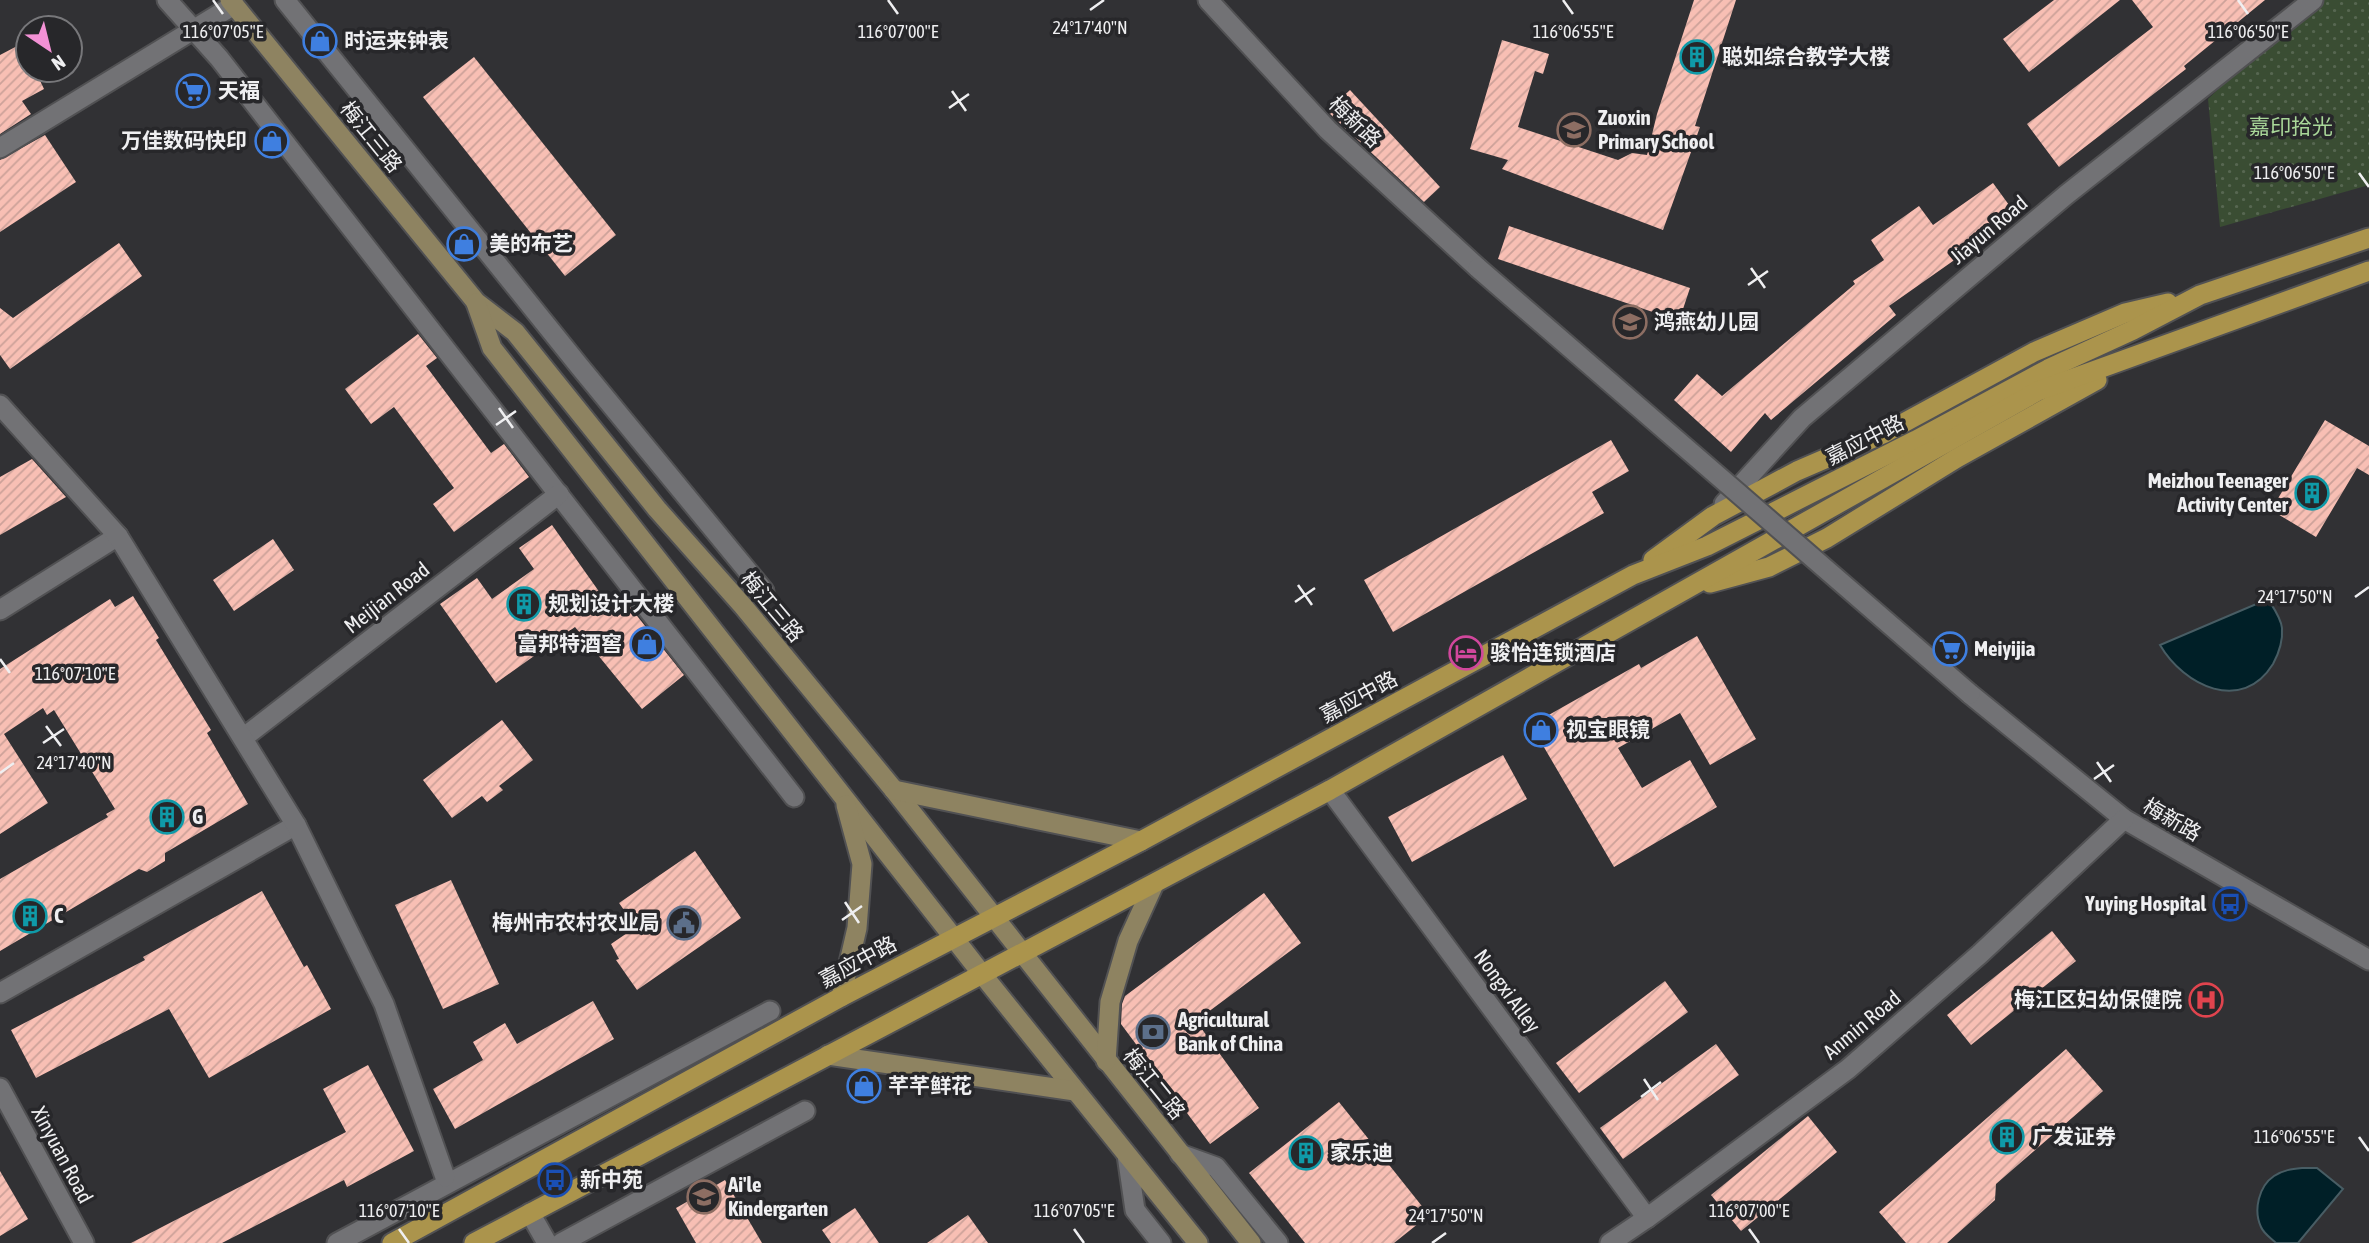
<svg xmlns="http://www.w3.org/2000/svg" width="2369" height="1243" font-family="'Asap Condensed','Noto Sans SC',sans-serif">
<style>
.park{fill:url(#park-dots)}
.water{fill:#001f27;stroke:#485d64;stroke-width:2}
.building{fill:url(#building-hatch)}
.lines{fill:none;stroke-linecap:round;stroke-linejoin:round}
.minor-casing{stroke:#515153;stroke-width:23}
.tertiary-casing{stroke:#515153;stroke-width:23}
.secondary-casing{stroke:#515153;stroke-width:23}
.primary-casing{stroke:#515153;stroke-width:23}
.minor{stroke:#727275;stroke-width:19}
.tertiary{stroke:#727275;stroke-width:19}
.secondary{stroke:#8e8361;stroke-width:19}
.primary{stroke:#ab944c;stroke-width:19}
.tertiary-bridge-casing{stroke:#515153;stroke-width:23;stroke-linecap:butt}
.tertiary-bridge{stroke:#727275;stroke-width:19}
.ticks{fill:none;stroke:#efeff1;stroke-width:2.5}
.labels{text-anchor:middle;stroke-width:7;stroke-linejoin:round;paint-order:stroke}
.poi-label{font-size:21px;font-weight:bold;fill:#efeff1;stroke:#27272a;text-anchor:start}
.street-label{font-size:21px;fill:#efeff1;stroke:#27272a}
.park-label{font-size:21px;fill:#a9d799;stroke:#27272a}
.ticks-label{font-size:18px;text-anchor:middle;fill:#efeff1;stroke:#27272a;stroke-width:7;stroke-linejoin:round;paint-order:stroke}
</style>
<defs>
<pattern id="park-dots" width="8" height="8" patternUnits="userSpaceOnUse" patternTransform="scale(1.75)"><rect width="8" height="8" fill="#3a4d33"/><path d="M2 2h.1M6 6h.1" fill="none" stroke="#576751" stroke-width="1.8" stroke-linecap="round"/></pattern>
<pattern id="building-hatch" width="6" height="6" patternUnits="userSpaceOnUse" patternTransform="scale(1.75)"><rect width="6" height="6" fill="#f8bfb4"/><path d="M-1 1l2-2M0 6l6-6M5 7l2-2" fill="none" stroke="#cca199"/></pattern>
</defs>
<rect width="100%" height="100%" fill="#313134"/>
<polygon class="park" points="2311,0 2369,0 2369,185 2220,227 2208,99"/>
<g class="water">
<path d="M 2268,599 C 2273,607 2281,618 2282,628 C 2283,641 2279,653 2273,664 C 2242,714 2184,686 2160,645 Z"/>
<path d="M 2302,1168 L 2317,1168 L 2343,1189 L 2298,1243 L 2276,1243 C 2271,1238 2264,1234 2261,1227 C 2253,1210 2259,1186 2274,1176 C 2283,1170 2292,1169 2302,1168 Z"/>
</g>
<g class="building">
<polygon points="1694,0 1736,0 1695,126 1700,127 1663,230 1502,169 1508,160 1470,149 1502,40 1549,54 1543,74 1535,71 1518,127 1618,160 1632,153 1647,155 1657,114"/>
<polygon points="2054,0 2120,0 2029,72 2003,39"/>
<polygon points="2132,0 2265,0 2184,66 2186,69 2059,167 2027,124 2153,27"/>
<polygon points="21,44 28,57 28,70 35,70 44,89 22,101 31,114 0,134 0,55"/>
<polygon points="474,57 616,235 565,276 423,97"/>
<polygon points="1350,90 1440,187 1424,202 1327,111"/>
<polygon points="45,135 76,182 0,232 0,160"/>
<polygon points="1993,183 2017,216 1889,306 1896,315 1771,420 1765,413 1731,452 1674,400 1697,374 1722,396 1855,284 1853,281 1884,260 1871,240 1919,206 1933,225"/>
<polygon points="1509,226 1690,288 1679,321 1498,259"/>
<polygon points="119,243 142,276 10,369 0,355 0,308 13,318"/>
<polygon points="418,334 437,358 426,366 491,453 504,444 529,477 454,532 433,504 454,488 394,407 371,424 345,389"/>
<polygon points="2325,420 2369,446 2369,475 2357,468 2316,537 2271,510"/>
<polygon points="1611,440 1629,471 1592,492 1604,513 1393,632 1364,580"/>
<polygon points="32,459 66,497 0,535 0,477"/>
<polygon points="552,525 617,617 630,607 684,675 642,709 575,627 496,683 440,604 477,578 492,599 534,569 519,548"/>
<polygon points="273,539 294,570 234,611 213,580"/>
<polygon points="133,596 159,638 156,640 211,730 207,733 248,804 165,853 165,861 147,872 139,869 0,951 0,879 108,817 106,814 115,809 54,710 47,715 43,708 4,734 48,803 0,834 0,669 110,599 115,607"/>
<polygon points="1697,636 1756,739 1710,765 1680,713 1618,748 1642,788 1690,760 1717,807 1614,867 1531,725 1639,664 1641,668"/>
<polygon points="502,720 533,760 499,786 503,790 487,802 482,796 452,818 423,780"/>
<polygon points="1503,755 1527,799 1412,862 1388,817"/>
<polygon points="695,851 741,918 637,990 616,960 619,959 611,944 636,927 619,903"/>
<polygon points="451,880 499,984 443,1009 395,905"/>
<polygon points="262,891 304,967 307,965 331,1009 209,1078 169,1009 36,1078 11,1030 145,960 143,957"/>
<polygon points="1264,893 1301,943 1196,1021 1259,1108 1210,1144 1121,1024 1122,1004 1125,996"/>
<polygon points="2052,931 2076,961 1971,1045 1947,1015"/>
<polygon points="1665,981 1688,1012 1579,1093 1556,1063"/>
<polygon points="593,1001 614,1039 455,1129 433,1089 483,1060 473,1042 505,1023 517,1044"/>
<polygon points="1716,1044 1739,1075 1623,1159 1600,1128"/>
<polygon points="2066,1049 2103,1091 1996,1184 1995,1200 1947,1243 1906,1243 1879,1212"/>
<polygon points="368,1065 414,1151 347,1187 344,1180 222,1243 131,1243 346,1132 323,1089"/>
<polygon points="1339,1102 1429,1215 1394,1243 1305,1243 1249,1173"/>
<polygon points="1808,1116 1837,1152 1741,1231 1711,1195"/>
<polygon points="0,1171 28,1219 0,1236"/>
<polygon points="725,1180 762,1243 696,1243 676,1208"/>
<polygon points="855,1208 879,1243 831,1243 822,1230"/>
<polygon points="968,1215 988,1243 927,1243"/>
</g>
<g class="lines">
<defs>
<g id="minor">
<polyline points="167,0 219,58 794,797"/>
<polyline points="285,0 580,367 764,591"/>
<polyline points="1724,504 1802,418 2066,195 2313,0"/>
<polyline points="0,610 118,536"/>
<polyline points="243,738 559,494"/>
<polyline points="1330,790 1647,1218"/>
<polyline points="0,993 296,825"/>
<polyline points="1180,1154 1216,1167 1278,1243"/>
<polyline points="1127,1155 1135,1210 1161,1243"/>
<polyline points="530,1213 547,1243"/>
<polyline points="337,1243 770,1011"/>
<polyline points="561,1243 805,1111"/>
</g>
<g id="tertiary">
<polyline points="1208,0 1328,130 1478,268"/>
<polyline points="0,148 234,5"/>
<polyline points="0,405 118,536 296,825 384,1004 445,1177"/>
<polyline points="1970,694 2124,819 2369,960"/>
<polyline points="0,1088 84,1243"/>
<polyline points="1610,1243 1647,1218 1848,1069 1980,954 2124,819"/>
</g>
<g id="secondary">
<polyline points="230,0 476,302 515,332 657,509 743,606 894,790 1251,1243"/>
<polyline points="476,303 492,348 982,974 1198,1243"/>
<polyline points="894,790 1141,841"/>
<polyline points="841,997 857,928 862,864 846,805"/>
<polyline points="828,1055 1075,1091"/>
<polyline points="1106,1061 1110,1002 1128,941 1154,884"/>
</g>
<g id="primary">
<polyline points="1653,560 1713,516 1797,471 1885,433 2034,352 2125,313 2168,303"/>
<polyline points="1710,583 1769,567 1827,538 1957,458 2097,380"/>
<polyline points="392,1243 841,997 1141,841 1633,575 1707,546 1916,440 2048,369 2133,330 2200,295 2369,238"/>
<polyline points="474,1243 1330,790 2038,391 2369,271"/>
</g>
</defs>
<use href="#minor" class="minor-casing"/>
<use href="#tertiary" class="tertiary-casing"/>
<use href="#secondary" class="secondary-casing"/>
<use href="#primary" class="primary-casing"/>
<use href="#minor" class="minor"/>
<use href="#tertiary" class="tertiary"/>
<use href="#secondary" class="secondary"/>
<use href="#primary" class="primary"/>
<defs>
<polyline id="tertiary-bridge" points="1478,268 1970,694"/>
</defs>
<use href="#tertiary-bridge" class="tertiary-bridge-casing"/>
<use href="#tertiary-bridge" class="tertiary-bridge"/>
</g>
<path class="ticks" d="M 213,0 L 223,14M 888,0 L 898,14M 1563,0 L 1573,14M 2238,0 L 2248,14M 1090,10 L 1104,0M 952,91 L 966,111M 949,108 L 969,94M 2359,173 L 2369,187M 1751,268 L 1765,288M 1748,285 L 1768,271M 499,408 L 513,428M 496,425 L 516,411M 1298,585 L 1312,605M 2355,597 L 2369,587M 1295,602 L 1315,588M 0,659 L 10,673M 46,726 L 61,746M 43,743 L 64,729M 2097,762 L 2111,782M 0,773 L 14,763M 2094,779 L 2114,765M 845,902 L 859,923M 842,920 L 862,906M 1644,1079 L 1658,1100M 1641,1097 L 1661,1082M 2359,1137 L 2369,1151M 399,1229 L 409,1243M 1074,1229 L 1084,1243M 1749,1229 L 1759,1243M 1432,1243 L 1446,1233"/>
<defs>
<symbol id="shop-ring" viewBox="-11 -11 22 22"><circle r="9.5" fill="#27272a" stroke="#3f7fe0" stroke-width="1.5"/><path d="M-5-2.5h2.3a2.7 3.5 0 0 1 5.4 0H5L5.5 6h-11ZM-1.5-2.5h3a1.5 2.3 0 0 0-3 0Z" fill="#3f7fe0"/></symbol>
<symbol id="building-ring" viewBox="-11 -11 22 22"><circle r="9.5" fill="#27272a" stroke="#0f9aa8" stroke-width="1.5"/><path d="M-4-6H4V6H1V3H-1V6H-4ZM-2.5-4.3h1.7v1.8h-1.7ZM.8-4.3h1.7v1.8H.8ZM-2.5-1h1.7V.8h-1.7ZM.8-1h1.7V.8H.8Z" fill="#0f9aa8"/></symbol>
<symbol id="supermarket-ring" viewBox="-11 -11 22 22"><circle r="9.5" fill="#27272a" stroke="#3f7fe0" stroke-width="1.5"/><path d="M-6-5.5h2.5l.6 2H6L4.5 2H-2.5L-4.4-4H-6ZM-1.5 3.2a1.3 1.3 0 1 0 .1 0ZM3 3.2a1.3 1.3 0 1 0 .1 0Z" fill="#3f7fe0"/></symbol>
<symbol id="school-ring" viewBox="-11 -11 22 22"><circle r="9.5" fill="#27272a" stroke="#8d6e63" stroke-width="1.5"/><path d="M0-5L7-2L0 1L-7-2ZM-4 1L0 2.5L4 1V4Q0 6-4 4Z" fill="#8d6e63"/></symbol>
<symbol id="hotel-ring" viewBox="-11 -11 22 22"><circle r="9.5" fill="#27272a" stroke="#d1479c" stroke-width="1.5"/><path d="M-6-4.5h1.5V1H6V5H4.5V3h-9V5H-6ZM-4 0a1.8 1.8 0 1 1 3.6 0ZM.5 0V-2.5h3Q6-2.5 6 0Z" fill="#d1479c"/></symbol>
<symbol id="bus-ring" viewBox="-11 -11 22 22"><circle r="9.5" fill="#27272a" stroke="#1a4fb4" stroke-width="1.5"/><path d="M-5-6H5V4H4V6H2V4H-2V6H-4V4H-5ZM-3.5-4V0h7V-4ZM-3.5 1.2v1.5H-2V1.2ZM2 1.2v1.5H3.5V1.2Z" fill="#1a4fb4"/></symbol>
<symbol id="civic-ring" viewBox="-11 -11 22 22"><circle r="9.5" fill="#27272a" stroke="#5c6f8a" stroke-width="1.5"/><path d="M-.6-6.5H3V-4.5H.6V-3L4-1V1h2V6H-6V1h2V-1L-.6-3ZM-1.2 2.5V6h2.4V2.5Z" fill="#5c6f8a"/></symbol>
<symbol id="hospital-ring" viewBox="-11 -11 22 22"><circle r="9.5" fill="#27272a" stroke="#e0444e" stroke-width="1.5"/><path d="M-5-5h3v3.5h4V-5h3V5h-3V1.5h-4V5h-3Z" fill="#e0444e"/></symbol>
<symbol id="bank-ring" viewBox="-11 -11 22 22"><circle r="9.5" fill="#27272a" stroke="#5c6f8a" stroke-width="1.5"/><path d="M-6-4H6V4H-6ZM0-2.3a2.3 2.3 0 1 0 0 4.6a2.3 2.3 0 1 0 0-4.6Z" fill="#5c6f8a"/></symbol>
</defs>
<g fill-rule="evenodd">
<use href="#shop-ring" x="301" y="22" width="38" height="38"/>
<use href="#building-ring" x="1678" y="38" width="38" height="38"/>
<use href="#supermarket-ring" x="174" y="72" width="38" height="38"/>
<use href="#school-ring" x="1555" y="111" width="38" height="38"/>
<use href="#shop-ring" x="253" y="122" width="38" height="38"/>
<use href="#shop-ring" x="445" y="225" width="38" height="38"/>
<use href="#school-ring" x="1611" y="303" width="38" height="38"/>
<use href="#building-ring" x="2293" y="474" width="38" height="38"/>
<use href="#building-ring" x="505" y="585" width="38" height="38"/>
<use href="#shop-ring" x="628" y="625" width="38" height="38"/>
<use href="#supermarket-ring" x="1931" y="630" width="38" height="38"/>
<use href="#hotel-ring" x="1447" y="634" width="38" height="38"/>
<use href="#shop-ring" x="1522" y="711" width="38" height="38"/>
<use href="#building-ring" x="148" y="798" width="38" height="38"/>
<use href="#bus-ring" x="2211" y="885" width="38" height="38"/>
<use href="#building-ring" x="11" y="897" width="38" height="38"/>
<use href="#civic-ring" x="665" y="904" width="38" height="38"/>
<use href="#hospital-ring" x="2187" y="981" width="38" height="38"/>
<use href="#bank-ring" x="1134" y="1013" width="38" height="38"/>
<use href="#shop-ring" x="845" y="1067" width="38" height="38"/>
<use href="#building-ring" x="1988" y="1118" width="38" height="38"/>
<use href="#building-ring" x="1287" y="1134" width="38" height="38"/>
<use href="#bus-ring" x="536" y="1161" width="38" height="38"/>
<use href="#school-ring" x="685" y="1178" width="38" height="38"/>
</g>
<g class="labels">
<g class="poi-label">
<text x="344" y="48">时运来钟表</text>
<text x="1722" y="64">聪如综合教学大楼</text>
<text x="218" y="98">天福</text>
<text x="1598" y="125">Zuoxin<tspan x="1598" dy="24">Primary School</tspan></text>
<text x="247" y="148" text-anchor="end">万佳数码快印</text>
<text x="489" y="251">美的布艺</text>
<text x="1654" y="329">鸿燕幼儿园</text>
<text x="2288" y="488" text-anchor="end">Meizhou Teenager<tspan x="2288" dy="24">Activity Center</tspan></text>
<text x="548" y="611">规划设计大楼</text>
<text x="622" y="651" text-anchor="end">富邦特酒窖</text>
<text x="1974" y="656">Meiyijia</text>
<text x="1490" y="660">骏怡连锁酒店</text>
<text x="1566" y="737">视宝眼镜</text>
<text x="192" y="824">G</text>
<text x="2206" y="911" text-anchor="end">Yuying Hospital</text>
<text x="54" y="923">C</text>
<text x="660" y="930" text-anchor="end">梅州市农村农业局</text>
<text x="2182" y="1007" text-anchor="end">梅江区妇幼保健院</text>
<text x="1178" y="1027">Agricultural<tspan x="1178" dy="24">Bank of China</tspan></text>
<text x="888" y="1093">芊芊鲜花</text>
<text x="2032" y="1144">广发证券</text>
<text x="1330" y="1160">家乐迪</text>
<text x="580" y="1187">新中苑</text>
<text x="728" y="1192">Ai'le<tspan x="728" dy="24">Kindergarten</tspan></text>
</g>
<g class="street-label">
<text transform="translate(1355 122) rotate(44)" y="7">梅新路</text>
<text transform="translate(371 137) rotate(51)" y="7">梅江三路</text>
<text transform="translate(1989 230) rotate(-40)" y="7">Jiayun Road</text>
<text transform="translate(1865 440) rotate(-27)" y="7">嘉应中路</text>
<text transform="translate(387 598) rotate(-38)" y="7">Meijian Road</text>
<text transform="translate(772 607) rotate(50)" y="7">梅江三路</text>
<text transform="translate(1359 697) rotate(-28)" y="7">嘉应中路</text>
<text transform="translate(2172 820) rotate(30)" y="7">梅新路</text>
<text transform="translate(858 962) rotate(-28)" y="7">嘉应中路</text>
<text transform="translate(1507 991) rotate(54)" y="7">Nongxi Alley</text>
<text transform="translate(1862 1025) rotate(-40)" y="7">Anmin Road</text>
<text transform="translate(1154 1084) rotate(51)" y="7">梅江二路</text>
<text transform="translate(62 1155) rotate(62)" y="7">Xinyuan Road</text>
</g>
<g class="park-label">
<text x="2291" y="134">嘉印拾光</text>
</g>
</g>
<g class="ticks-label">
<text x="1090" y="34">24°17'40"N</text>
<text x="223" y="38">116°07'05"E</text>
<text x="898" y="38">116°07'00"E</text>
<text x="1573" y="38">116°06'55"E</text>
<text x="2248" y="38">116°06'50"E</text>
<text x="2294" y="179">116°06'50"E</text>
<text x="2295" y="603">24°17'50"N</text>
<text x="75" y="680">116°07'10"E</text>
<text x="74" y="769">24°17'40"N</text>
<text x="2294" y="1143">116°06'55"E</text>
<text x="399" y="1217">116°07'10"E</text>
<text x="1074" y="1217">116°07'05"E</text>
<text x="1749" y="1217">116°07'00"E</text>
<text x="1446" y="1222">24°17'50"N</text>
</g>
<g transform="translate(49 49) rotate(145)"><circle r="33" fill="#27272a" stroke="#77777a" stroke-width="2"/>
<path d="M0-5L12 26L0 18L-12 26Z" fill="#f391d5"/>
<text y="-10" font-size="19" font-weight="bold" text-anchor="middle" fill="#efeff1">N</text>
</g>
</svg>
